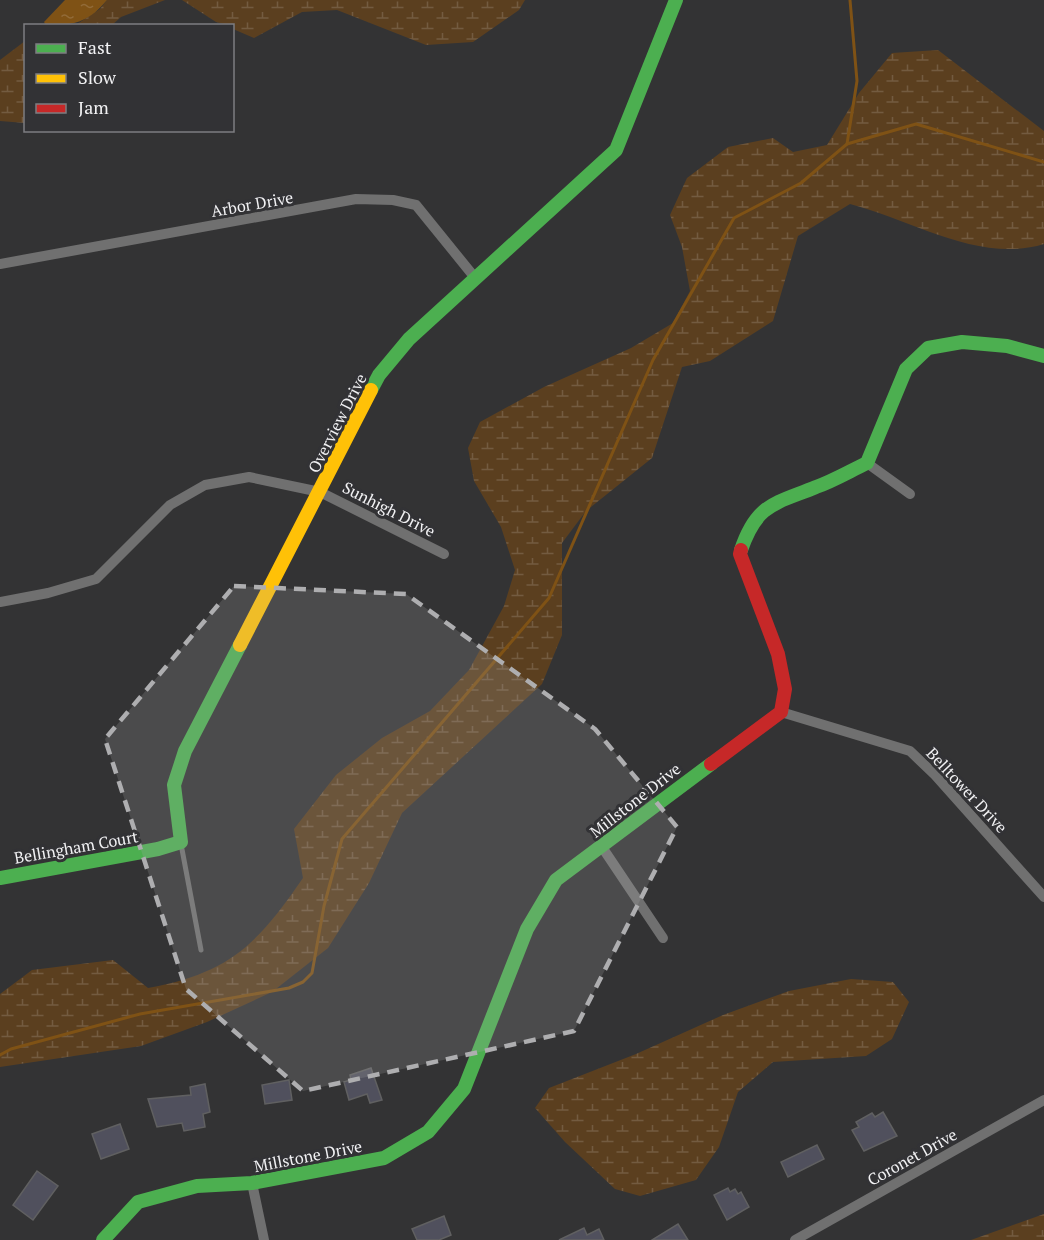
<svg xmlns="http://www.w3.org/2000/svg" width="1044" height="1240" font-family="'PT Serif',serif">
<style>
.wetland{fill:url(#wetland-marsh)}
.water{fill:url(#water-ripples)}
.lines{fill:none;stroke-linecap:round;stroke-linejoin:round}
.stream{stroke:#7f5215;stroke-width:3}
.building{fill:#50505d;stroke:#606061;stroke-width:1.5}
.lane{stroke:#707070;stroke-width:5}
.street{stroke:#707070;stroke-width:10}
.fast{stroke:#4caf50;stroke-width:14}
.slow{stroke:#ffc107;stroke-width:14}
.jam{stroke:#c62828;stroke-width:14}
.marked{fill:#aeaeb0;fill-opacity:0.2;stroke:#aeaeb0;stroke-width:4.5;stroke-dasharray:12 8;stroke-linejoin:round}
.labels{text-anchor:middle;stroke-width:6;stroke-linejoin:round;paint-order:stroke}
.street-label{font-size:16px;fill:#f1f1f3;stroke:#323235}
</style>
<defs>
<pattern id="wetland-marsh" width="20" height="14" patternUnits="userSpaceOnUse" patternTransform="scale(1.5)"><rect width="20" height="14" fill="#5b3f1f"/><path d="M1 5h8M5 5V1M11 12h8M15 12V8" fill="none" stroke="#735b40"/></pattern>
<pattern id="water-ripples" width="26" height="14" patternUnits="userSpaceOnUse" patternTransform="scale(1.5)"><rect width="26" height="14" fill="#7f5215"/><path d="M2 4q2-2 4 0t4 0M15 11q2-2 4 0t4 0" fill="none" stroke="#926b38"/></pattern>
</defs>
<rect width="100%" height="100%" fill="#333334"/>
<g class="wetland">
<polygon points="107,0 165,0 121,17 112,25 74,26 100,9"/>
<polygon points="182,0 525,0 519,10 473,42 426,45 337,10 302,12 254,38 233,29 232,26 216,22"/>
<polygon points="25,41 25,123 0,121 0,60"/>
<path d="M 938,50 L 1044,131 L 1044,244 C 980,264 912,220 850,204 L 798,236 L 773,321 L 710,361 L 682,367 L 652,458 L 586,511 L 562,543 L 562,635 L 542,684 L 402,813 L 369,883 L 328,948 L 272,992 L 207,1022 L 141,1046 L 0,1067 L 0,994 L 32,970 L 113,960 L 148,988 C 229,973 257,945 303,878 L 294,829 L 336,775 L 382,738 L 430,711 L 469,670 L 504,606 L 515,570 L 501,527 L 474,481 L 468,448 L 480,422 L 544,387 L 631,348 L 673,323 L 690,291 L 682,247 L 670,215 L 687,178 L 728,147 L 773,138 L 793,152 L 827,145 L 859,93 L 892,53 Z"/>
<polygon points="851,979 893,982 909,1002 892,1039 866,1056 773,1062 738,1092 719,1147 696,1180 640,1196 615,1189 565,1142 535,1108 549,1088 636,1054 723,1015 789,991"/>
<polygon points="1044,1214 1044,1240 971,1240"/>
</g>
<path class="water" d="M 65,0 L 107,0 C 89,22 73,26 46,25 L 44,22 Z"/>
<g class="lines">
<g class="stream">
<polyline points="847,144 916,124 1044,162"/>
<polyline points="0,1055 11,1049 140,1014 289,988 303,982 312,973 324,906 342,839 549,598 653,360 734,218 801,183 847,144 857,81 850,0"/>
</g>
</g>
<g class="building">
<polygon points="371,1068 382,1100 370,1103 367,1094 349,1100 344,1082 351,1080 350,1075"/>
<polygon points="289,1080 292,1100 265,1104 262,1085"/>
<polygon points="205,1084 210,1112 203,1114 205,1127 184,1131 182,1123 157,1127 148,1099 191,1095 190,1087"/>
<polygon points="883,1112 897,1136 864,1151 852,1130 859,1127 856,1122 872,1113 875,1117"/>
<polygon points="120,1124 129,1149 101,1159 92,1134"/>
<polygon points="817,1145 824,1159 788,1177 781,1162"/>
<polygon points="37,1171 58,1186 33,1220 13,1205"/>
<polygon points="728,1188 730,1192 735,1189 738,1194 741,1192 749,1207 727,1220 714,1195"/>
<polygon points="444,1216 451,1235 439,1240 417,1240 412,1229"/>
<polygon points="678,1224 688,1240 652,1240"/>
<polygon points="584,1228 587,1235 599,1229 604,1240 559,1240"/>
</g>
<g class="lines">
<polyline class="lane" points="181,844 201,950"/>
<g class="street">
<polyline points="0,264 356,199 393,200 416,205 476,279"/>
<polyline points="867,463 910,494"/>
<polyline points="0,602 48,593 96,579 170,505 205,485 249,477 320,492 444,554"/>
<polyline points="781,712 910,751 935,775 1044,897"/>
<polyline points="602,847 663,938"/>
<polyline points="252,1183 264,1240"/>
<polyline points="795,1240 1044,1100"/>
</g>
<g class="fast">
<polyline points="371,390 379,375 409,339 616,150 676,0"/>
<path d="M 741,550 C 757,503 775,504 816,487 C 833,481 850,471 867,463 L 906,369 L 928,348 L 962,342 L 1007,346 L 1044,356"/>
<polyline points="0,878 158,849 181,842 174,785 185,751 240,645"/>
<polyline points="103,1240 138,1202 197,1186 252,1183 384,1158 428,1132 464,1089 527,929 556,880 711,764"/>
</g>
<polyline class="slow" points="240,645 371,390"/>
<polyline class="jam" points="711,764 781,712 785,689 778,654 740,554 741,550"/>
</g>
<path class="marked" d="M 234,586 L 406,594 L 595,729 L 677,827 L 574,1031 L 303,1091 L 186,989 L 105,739 Z"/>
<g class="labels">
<g class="street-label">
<text transform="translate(252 204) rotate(-10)" y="6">Arbor Drive</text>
<text transform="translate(337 423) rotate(-63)" y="6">Overview Drive</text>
<text transform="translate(389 509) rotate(27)" y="6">Sunhigh Drive</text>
<text transform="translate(967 790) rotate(47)" y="6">Belltower Drive</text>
<text transform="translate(635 800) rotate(-38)" y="6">Millstone Drive</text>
<text transform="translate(76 847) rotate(-10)" y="6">Bellingham Court</text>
<text transform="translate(308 1156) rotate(-11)" y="6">Millstone Drive</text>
<text transform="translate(912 1157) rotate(-29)" y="6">Coronet Drive</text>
</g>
</g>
<rect x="24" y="24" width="210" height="108" fill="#323235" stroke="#7e7e81" stroke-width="1.5"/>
<rect x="36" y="44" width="30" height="9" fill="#4caf50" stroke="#7e7e81" stroke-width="1.5"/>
<text x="78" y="54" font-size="18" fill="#f1f1f3">Fast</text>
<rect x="36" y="74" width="30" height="9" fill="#ffc107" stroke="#7e7e81" stroke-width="1.5"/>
<text x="78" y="84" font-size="18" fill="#f1f1f3">Slow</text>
<rect x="36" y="104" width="30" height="9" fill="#c62828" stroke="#7e7e81" stroke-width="1.5"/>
<text x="78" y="114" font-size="18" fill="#f1f1f3">Jam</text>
</svg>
